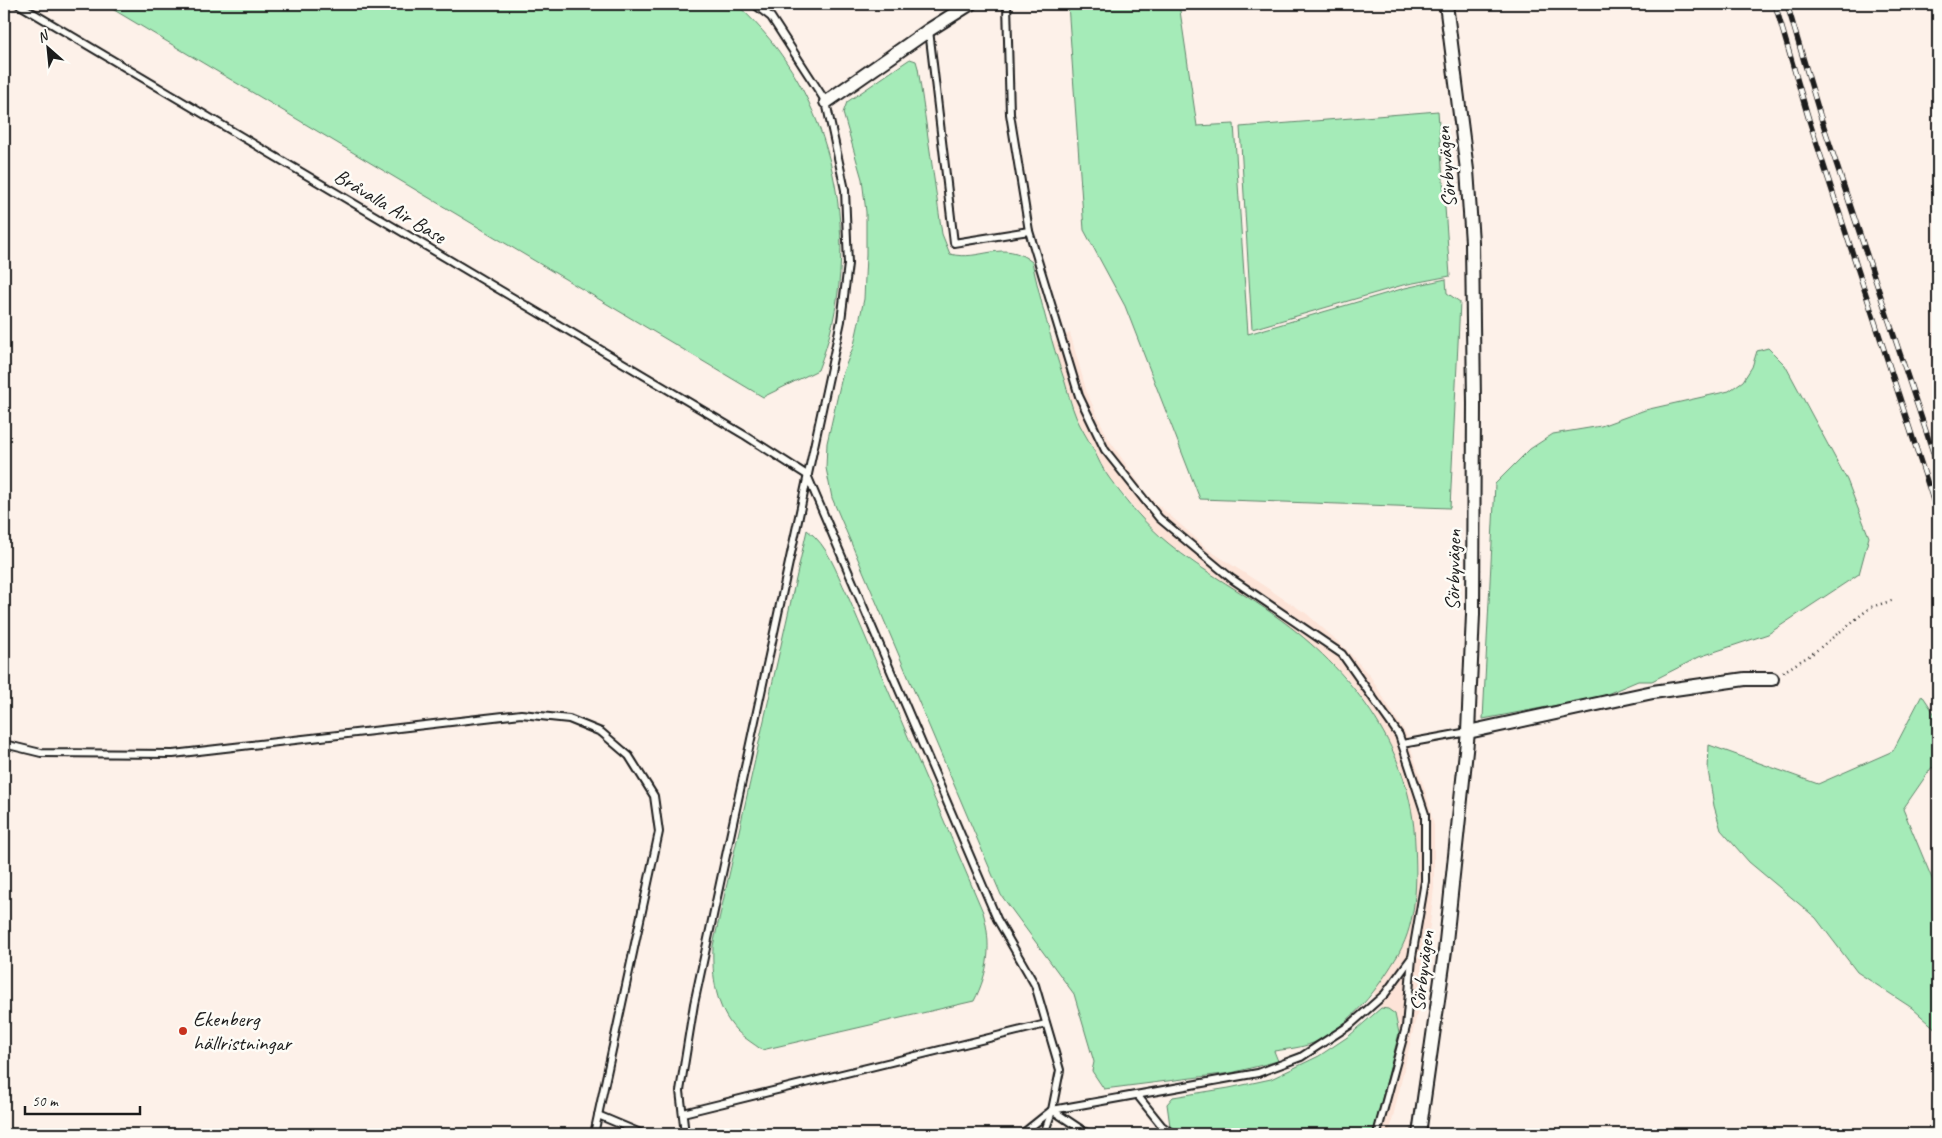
<svg xmlns="http://www.w3.org/2000/svg" width="1942" height="1138" font-family="Caveat,sans-serif">
<style>
.built{fill:#fde4d8}
.green{fill:#a5ebb8;stroke:#60846a}
.lines{fill:none;stroke-linecap:round;stroke-linejoin:round}
.service-casing{stroke:#1c1c1c;stroke-width:10}
.minor-casing{stroke:#1c1c1c;stroke-width:16}
.path{stroke:#1c1c1c;stroke-width:2.5;stroke-dasharray:1 4;stroke-linecap:butt}
.service{stroke:#fdfcf7;stroke-width:6}
.minor{stroke:#fdfcf7;stroke-width:12}
.rail-casing{stroke:#1c1c1c;stroke-width:5.5}
.rail{stroke:#fdfcf7;stroke-width:4;stroke-dasharray:11;stroke-linecap:butt}
.poi-dot{fill:#c8321e;stroke:#fdfcf7;stroke-width:2}
.labels{text-anchor:middle;stroke-width:5;stroke-linejoin:round;paint-order:stroke}
.street-label{font-size:21px;fill:#1c1c1c;stroke:#fdfcf7}
.poi-label{font-size:21px;fill:#1c1c1c;stroke:#fdfcf7;text-anchor:start}
</style>
<rect width="100%" height="100%" fill="#fdf1e9"/>
<filter id="ink" filterUnits="userSpaceOnUse"><feTurbulence type="fractalNoise" baseFrequency=".02" numOctaves="2"/><feDisplacementMap in="SourceGraphic" scale="10" xChannelSelector="R" yChannelSelector="G"/><feConvolveMatrix kernelMatrix="1 2 1 2 8 2 1 2 1" color-interpolation-filters="sRGB"/></filter>
<g filter="url(#ink)">
<polygon class="built" points="1070,333 1087,393 1108,438 1147,495 1209,550 1307,614 1345,648 1370,676 1406,734 1427,796 1434,826 1434,888 1423,988 1389,1134 1373,1134 1399,1033 1398,1023 1388,1009 1381,1008 1373,991 1403,946 1411,922 1417,871 1415,833 1402,773 1390,744 1370,708 1345,676 1282,621 1221,581 1167,542 1145,521 1108,476 1076,417 1052,342"/>
<g class="green">
<path d="M 104,4 L 736,4 C 836,92 867,247 818,370 L 763,397 Z"/>
<polygon points="1068,4 1179,4 1197,126 1234,124 1248,334 1405,288 1446,279 1447,293 1460,302 1450,508 1200,499 1125,306 1084,230"/>
<path d="M 910,59 L 916,61 L 918,68 L 942,234 L 950,254 C 981,262 1003,238 1032,262 C 1041,302 1051,341 1064,379 C 1068,392 1071,405 1076,417 C 1081,428 1087,438 1093,448 C 1098,459 1103,470 1110,479 C 1127,502 1146,525 1168,543 C 1204,573 1247,594 1284,622 C 1356,676 1412,752 1415,844 C 1417,881 1417,920 1399,953 C 1380,986 1350,1027 1313,1043 C 1301,1048 1287,1049 1274,1051 L 1278,1061 L 1231,1073 L 1104,1089 L 1092,1071 L 1094,1062 L 1074,994 L 1001,895 L 832,498 L 826,468 L 827,443 L 843,372 L 854,345 L 864,299 L 866,255 L 866,212 L 862,179 L 843,113 L 847,102 Z"/>
<polygon points="1438,111 1450,276 1403,285 1252,329 1240,127"/>
<polygon points="1768,348 1785,365 1847,480 1869,537 1859,574 1768,634 1699,657 1652,681 1638,681 1600,697 1483,719 1495,484 1530,449 1553,434 1601,426 1645,410 1729,391 1743,381 1752,367 1757,351"/>
<path d="M 807,530 C 828,545 836,572 847,594 L 983,912 C 992,944 989,972 974,1001 L 762,1050 C 754,1044 744,1038 737,1031 C 715,1008 712,976 713,946 Z"/>
<polygon points="1922,695 1938,719 1938,774 1932,767 1903,809 1938,893 1938,1031 1912,1008 1857,972 1816,918 1749,862 1721,830 1714,806 1708,770 1709,745 1818,784 1893,751"/>
<polygon points="1381,1008 1388,1009 1395,1014 1399,1033 1373,1134 1178,1134 1170,1126 1167,1104 1173,1097 1229,1088 1271,1079 1319,1056 1349,1036"/>
</g>
<g class="lines">
<defs>
<g id="service">
<polyline points="18,4 746,436 807,475 997,919 1035,985 1060,1070 1052,1110 1022,1134"/>
<polyline points="1007,4 1010,114 1029,231 1079,396 1105,450 1159,518 1232,579 1342,654 1399,735 1425,814 1425,881 1412,957 1385,994 1350,1025 1301,1057 1258,1073 1052,1110"/>
<polyline points="929,30 954,243 1029,231"/>
<polyline points="4,744 41,753 173,754 521,714 569,719 601,732 629,756 654,796 659,832 594,1134"/>
<polyline points="1402,744 1468,732"/>
<polyline points="1138,1096 1162,1126 1173,1134"/>
<polyline points="1052,1110 1088,1134"/>
<polyline points="683,1113 1046,1024"/>
<polyline points="598,1115 643,1134"/>
<polyline points="685,1134 680,1091 694,1004 841,321 848,264 845,190 826,102 771,17 754,4"/>
<polyline points="1044,1134 1052,1111"/>
<polyline points="1377,1134 1406,1027 1412,958"/>
</g>
<g id="minor">
<polyline points="826,102 929,30 970,4"/>
<polyline points="1468,732 1653,692 1745,679 1772,679"/>
<polyline points="1419,1134 1445,951 1468,732 1473,614 1474,403 1472,242 1467,170 1446,4"/>
</g>
</defs>
<use href="#service" class="service-casing"/>
<use href="#minor" class="minor-casing"/>
<polyline class="path" points="1783,672 1812,654 1871,607 1894,600"/>
<use href="#service" class="service"/>
<use href="#minor" class="minor"/>
<defs>
<g id="rail">
<polyline points="1775,4 1809,120 1938,515"/>
<polyline points="1787,4 1820,115 1938,467"/>
</g>
</defs>
<use href="#rail" class="rail-casing"/>
<use href="#rail" class="rail"/>
</g>
</g>
<circle class="poi-dot" cx="183" cy="1031" r="5"/>
<g class="labels">
<g class="street-label">
<text transform="translate(1446 167) rotate(-95)" y="7">Sörbyvägen</text>
<text transform="translate(390 206) rotate(31)" y="7">Bråvalla Air Base</text>
<text transform="translate(1453 570) rotate(-89)" y="7">Sörbyvägen</text>
<text transform="translate(1422 971) rotate(-83)" y="7">Sörbyvägen</text>
</g>
<g class="poi-label">
<text x="193" y="1026">Ekenberg<tspan x="193" dy="24">hällristningar</tspan></text>
</g>
</g>
<rect width="1942" height="1138" fill="none" stroke="#fdfcf7" stroke-width="20"/>
<rect x="10" y="10" width="1922" height="1118" fill="none" stroke="#1c1c1c" stroke-width="2" filter="url(#ink)"/>
<g transform="translate(48 48) rotate(333)" stroke="#fdfcf7" stroke-width="4" paint-order="stroke">
<path d="M0-4L9 19L0 12L-9 19Z" fill="#1c1c1c"/>
<text y="-8" font-size="14" font-weight="bold" text-anchor="middle" fill="#1c1c1c">N</text>
</g>
<path d="M25 1106v8h115v-8" fill="none" stroke="#1c1c1c" stroke-width="2.5"/>
<text x="32" y="1106" font-size="15" fill="#1c1c1c" stroke="#fdfcf7" stroke-width="4" paint-order="stroke">50 m</text>
</svg>
